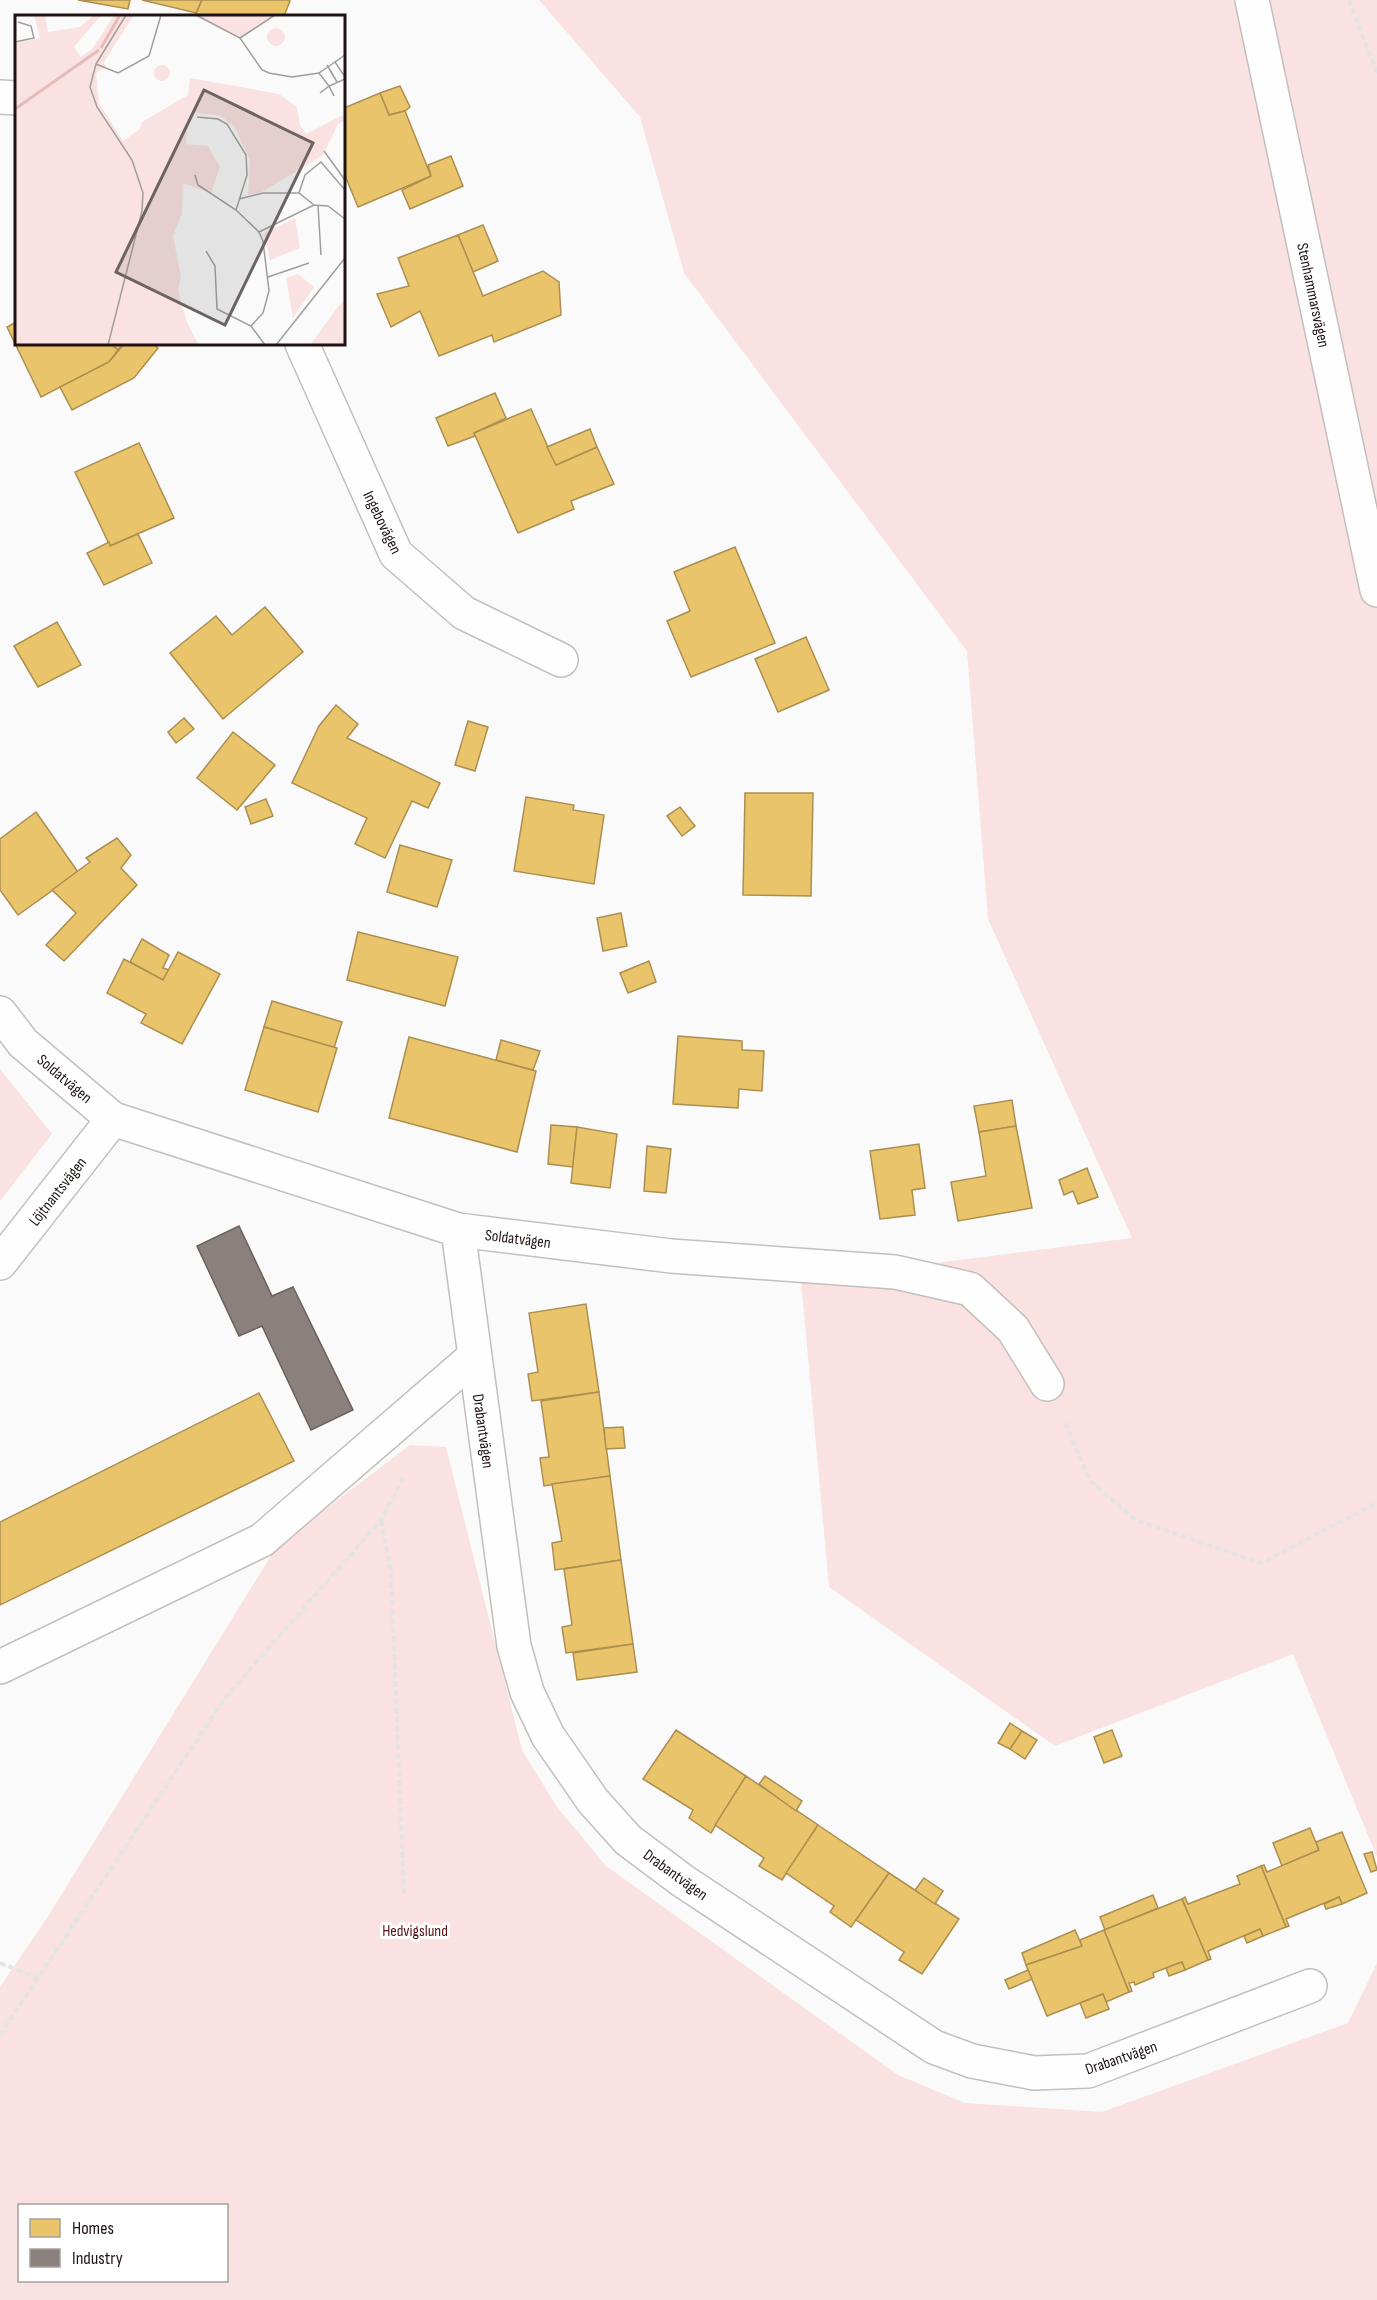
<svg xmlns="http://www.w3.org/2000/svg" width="1377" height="2300" font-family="'Sofia Sans Condensed',sans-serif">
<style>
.green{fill:#f9e2e1;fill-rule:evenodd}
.homes{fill:#e9c46a;stroke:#ac8f50;stroke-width:1.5}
.industry{fill:#8a817c;stroke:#6a605c;stroke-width:1.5}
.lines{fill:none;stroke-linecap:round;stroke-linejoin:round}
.minor-casing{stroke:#c5bebe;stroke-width:36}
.path{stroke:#e4e4e4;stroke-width:4;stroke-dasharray:6 3;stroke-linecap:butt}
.minor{stroke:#fefefe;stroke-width:33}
.labels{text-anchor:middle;stroke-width:6;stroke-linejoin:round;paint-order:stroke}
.street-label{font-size:16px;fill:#1f1212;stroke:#fff}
.park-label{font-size:16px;fill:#571116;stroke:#fff}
.inset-river{fill:none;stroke:#e6bcba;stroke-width:3}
.inset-road{fill:none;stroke:#a29d9d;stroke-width:1.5}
.view{fill:#6c6363;fill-opacity:0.15;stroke:#6c6363;stroke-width:3}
.inset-edge{fill:none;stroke:#1f1212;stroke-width:3}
</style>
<rect width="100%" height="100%" fill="#fafafa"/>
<g class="green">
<polygon points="539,0 1377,0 1377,1857 1293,1654 1055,1746 829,1587 801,1280 1132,1238 988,919 967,651 684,273 640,117"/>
<polygon points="0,1069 52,1134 0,1201"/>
<path d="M 410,1445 L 446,1447 L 522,1750 L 557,1807 L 606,1866 L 898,2075 L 965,2103 L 1102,2112 L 1348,2023 L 1377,1963 L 1377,2300 L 0,2300 L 0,1987 L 47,1918 L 277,1546 ZM 20,2206 L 226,2206 L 226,2280 L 20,2280 Z"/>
</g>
<g class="homes">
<polygon points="78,0 130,0 128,9"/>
<polygon points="142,0 202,0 196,13"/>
<polygon points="202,0 288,0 290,1 284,16 195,16"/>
<polygon points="400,86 410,107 405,111 389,115 380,93"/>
<polygon points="380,93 389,115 405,111 431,176 358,207 344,173 344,108"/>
<polygon points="451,156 463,186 410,209 402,190 431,176 428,165"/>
<polygon points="483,225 498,261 473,272 458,235"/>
<polygon points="458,235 483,296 543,271 559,282 561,315 494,342 492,335 439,356 420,311 391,327 377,294 409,286 398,258"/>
<polygon points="16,322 16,344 111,344 118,350 109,362 41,397 7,327"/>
<polygon points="111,344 123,344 118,350"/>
<polygon points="124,344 153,344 158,348 134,378 72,410 60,387 109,362"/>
<polygon points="495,393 506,418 474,433 475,436 448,446 436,418"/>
<polygon points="531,409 556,465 597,447 614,484 571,501 574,509 518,533 474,433"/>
<polygon points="590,429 597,447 556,465 547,447"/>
<polygon points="139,443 174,518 110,546 75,472"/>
<polygon points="138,534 152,563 104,585 87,553 109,542 110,546"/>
<polygon points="735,547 775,643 691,677 667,621 690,611 674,572"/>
<polygon points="265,607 303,652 223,719 170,653 216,616 232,635"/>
<polygon points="57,622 81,665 38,687 14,646"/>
<polygon points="806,637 829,690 778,712 755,659"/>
<polygon points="336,705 358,724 347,738 440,783 428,808 412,801 385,858 355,844 367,818 292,783 319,726"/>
<polygon points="184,718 194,729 176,743 168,732"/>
<polygon points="468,721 488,727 475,771 455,765"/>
<polygon points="233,732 275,765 237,810 197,778"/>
<polygon points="745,793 813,793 811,896 743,895"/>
<polygon points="526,797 574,805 573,810 604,815 594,884 514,871"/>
<polygon points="266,799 273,816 251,824 245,807"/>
<polygon points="680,807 695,826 682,836 667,816"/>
<polygon points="36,812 78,872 18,915 0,890 0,839"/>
<polygon points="117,838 131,855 121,868 137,885 64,961 46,945 76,913 52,890 90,862 86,858"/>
<polygon points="400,845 452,860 437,907 387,892"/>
<polygon points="621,913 627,946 603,951 597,918"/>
<polygon points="358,932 458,957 445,1006 347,980"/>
<polygon points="142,939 169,955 163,968 169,970 163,980 130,962"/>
<polygon points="178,952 220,974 182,1044 141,1023 146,1014 107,993 124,959 163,980"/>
<polygon points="649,961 656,982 628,993 620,973"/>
<polygon points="272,1001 342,1022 334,1048 264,1027"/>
<polygon points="264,1027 337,1048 318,1112 245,1090"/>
<polygon points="678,1036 742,1041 742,1050 764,1051 762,1091 739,1089 738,1108 673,1104"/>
<polygon points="409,1037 536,1071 517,1152 389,1118"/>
<polygon points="501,1040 540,1051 533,1070 496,1060"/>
<polygon points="1012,1100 1016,1126 979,1132 974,1106"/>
<polygon points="551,1125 577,1127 573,1167 548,1164"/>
<polygon points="1016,1126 1032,1208 958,1221 951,1182 986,1176 979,1132"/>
<polygon points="577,1127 617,1134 610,1188 571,1183"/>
<polygon points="919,1144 925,1188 912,1190 915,1215 880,1219 870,1151"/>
<polygon points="647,1146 671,1149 666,1193 644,1191"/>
<polygon points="1087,1168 1098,1197 1078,1204 1073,1191 1064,1195 1059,1180"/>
<polygon points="586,1304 599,1392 532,1401 528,1374 538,1372 529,1313"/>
<polygon points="599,1392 610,1476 544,1486 540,1458 549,1457 541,1401"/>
<polygon points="259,1393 294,1461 0,1605 0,1522"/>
<polygon points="623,1427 625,1448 606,1449 604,1428"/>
<polygon points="610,1476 621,1560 555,1570 552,1543 562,1541 552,1484"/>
<polygon points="621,1560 633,1644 566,1653 562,1627 572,1625 564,1569"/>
<polygon points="633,1644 637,1672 577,1680 573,1653"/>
<polygon points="1010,1723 1022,1731 1010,1749 998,1743"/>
<polygon points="676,1730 746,1776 711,1833 689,1818 693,1810 643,1779"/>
<polygon points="1112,1730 1122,1756 1104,1763 1094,1737"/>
<polygon points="1022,1731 1037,1740 1025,1759 1010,1749"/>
<polygon points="746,1776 818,1825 782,1880 759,1866 764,1858 715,1825"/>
<polygon points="765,1776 802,1801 796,1811 759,1784"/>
<polygon points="818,1825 889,1873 851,1927 830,1912 834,1906 786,1873"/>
<polygon points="1310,1828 1319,1850 1282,1866 1273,1843"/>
<polygon points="1342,1832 1367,1893 1342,1904 1339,1897 1286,1919 1289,1926 1286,1927 1261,1866 1264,1865 1267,1872 1319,1850 1316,1842"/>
<polygon points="1372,1852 1377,1870 1371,1872 1364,1854"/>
<polygon points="1261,1866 1286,1927 1263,1936 1260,1929 1208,1951 1211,1959 1208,1960 1182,1899 1185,1897 1188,1904 1240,1884 1237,1876"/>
<polygon points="889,1873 959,1919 922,1974 899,1960 904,1952 856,1920"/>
<polygon points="924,1878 943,1891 935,1904 915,1890"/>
<polygon points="1153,1895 1158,1908 1105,1930 1100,1917"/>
<polygon points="1339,1897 1342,1904 1326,1909 1324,1904"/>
<polygon points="1182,1899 1208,1960 1185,1970 1182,1962 1166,1968 1153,1973 1154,1977 1135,1985 1134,1982 1129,1983 1132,1991 1129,1992 1104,1930"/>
<polygon points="1260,1929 1263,1936 1247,1943 1244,1936"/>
<polygon points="1075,1930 1082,1946 1026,1965 1022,1953"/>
<polygon points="1104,1930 1129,1992 1106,2002 1103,1994 1047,2016 1026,1965 1082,1946 1080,1940"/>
<polygon points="1182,1962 1185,1970 1169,1976 1166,1968"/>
<polygon points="1028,1970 1032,1979 1009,1989 1005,1980"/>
<polygon points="1103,1994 1109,2009 1086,2018 1080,2003"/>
</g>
<polygon class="industry" points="239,1226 272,1296 293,1287 353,1410 311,1430 262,1326 239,1336 197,1246"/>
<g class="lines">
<defs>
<g id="minor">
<polyline points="1252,0 1377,590"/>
<polyline points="0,97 16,98"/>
<polyline points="302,344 396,554 464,613 561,660"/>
<polyline points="0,1013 23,1043 113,1119 458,1230 671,1256 895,1272 970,1289 1013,1329 1047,1384"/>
<polyline points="458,1230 514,1646 527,1692 548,1736 593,1801 628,1840 683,1881 934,2047 972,2061 1034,2073 1088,2071 1310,1986"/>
<polyline points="0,1263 113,1119"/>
<polyline points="0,1667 262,1540 474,1357"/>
</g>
</defs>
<use href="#minor" class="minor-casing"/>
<g class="path">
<polyline points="1349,0 1377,73"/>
<polyline points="1065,1423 1090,1481 1136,1520 1261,1563 1377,1503"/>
<polyline points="381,1520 391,1572 404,1895"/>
<polyline points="0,1963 38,1978"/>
<polyline points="0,2035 225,1698 381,1520 403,1478"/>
</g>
<use href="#minor" class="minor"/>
</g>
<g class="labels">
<g class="street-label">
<text transform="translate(1314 295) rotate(78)" y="6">Stenhammarsvägen</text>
<text transform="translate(383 522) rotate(64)" y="6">Ingebovägen</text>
<text transform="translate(65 1078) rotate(40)" y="6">Soldatvägen</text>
<text transform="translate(57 1191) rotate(-52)" y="6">Löjtnantsvägen</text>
<text transform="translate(518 1238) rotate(7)" y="6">Soldatvägen</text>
<text transform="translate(484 1431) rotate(82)" y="6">Drabantvägen</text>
<text transform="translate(676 1874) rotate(36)" y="6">Drabantvägen</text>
<text transform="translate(1121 2057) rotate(-19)" y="6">Drabantvägen</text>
</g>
<g class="park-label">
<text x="415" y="1936">Hedvigslund</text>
</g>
</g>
<g transform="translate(15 15)">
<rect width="330" height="330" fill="#fafafa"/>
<path d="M 19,0 L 30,0 L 33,17 L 65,12 L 79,0 L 86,0 L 59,32 L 66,42 L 78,33 L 99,0 L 119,0 L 89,47 L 91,52 L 81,58 L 84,88 L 108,126 L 125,114 L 127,107 L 173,80 L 175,63 L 264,79 L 282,92 L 285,110 L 291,119 L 330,99 L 330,105 L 323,109 L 308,140 L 247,177 L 233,180 L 235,145 L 219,111 L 204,100 L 181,98 L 173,104 L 171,129 L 193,131 L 205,152 L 196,178 L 168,168 L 167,199 L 158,221 L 166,262 L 163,276 L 172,308 L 184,330 L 0,330 L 0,28 L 25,23 ZM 181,0 L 261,0 L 225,23 ZM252 22a9 9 0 1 1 18 0a9 9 0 1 1-18 0ZM139 58a8 8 0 1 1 16 0a8 8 0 1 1-16 0ZM 280,203 L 285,233 L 255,245 L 249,218 ZM 283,259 L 299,272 L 278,303 L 271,263 ZM 330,285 L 330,330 L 295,330 L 322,293 Z" fill="#f9e2e1"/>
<path class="inset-river" d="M 86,33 L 105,0M 0,94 L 84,35"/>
<path class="inset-road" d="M 181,0 L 225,23 L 247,55 L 254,58 L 277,62 L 304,58M 225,23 L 260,0M 0,27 L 19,23 L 16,11 L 3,7M 330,40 L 320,47 L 330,62M 81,49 L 103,58 L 134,41 L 146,0M 312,50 L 322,67M 304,58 L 314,71 L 305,78M 304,58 L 320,47M 319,81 L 314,71 L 330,64M 182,102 L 203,104 L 212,109 L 231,140 L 232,160 L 221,195M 309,136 L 330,165M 180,160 L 183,170 L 221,195 L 244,217 L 248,226 L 254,276 L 248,298 L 236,311M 284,178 L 290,160 L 306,147 L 330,175M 224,184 L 248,178 L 284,178 L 299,190M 303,191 L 306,240M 244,217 L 299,190 L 313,191 L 330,204M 191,236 L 200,251 L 202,294 L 236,311 L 250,330M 253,262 L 294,248M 93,330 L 127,196 L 128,178 L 117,145 L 82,92 L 75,72 L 81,49 L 111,0M 261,330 L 330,243"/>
<path class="view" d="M 189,75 L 298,128 L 210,310 L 101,257 Z"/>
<rect width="330" height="330" class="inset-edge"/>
</g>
<rect x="18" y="2204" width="210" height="78" fill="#ffffff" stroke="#a5a0a0" stroke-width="1.5"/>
<rect x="30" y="2219" width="30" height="18" fill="#e9c46a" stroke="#a5a0a0" stroke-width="1.5"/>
<text x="72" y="2234" font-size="18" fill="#1f1212">Homes</text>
<rect x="30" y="2249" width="30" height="18" fill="#8a817c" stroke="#a5a0a0" stroke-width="1.5"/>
<text x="72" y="2264" font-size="18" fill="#1f1212">Industry</text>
</svg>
